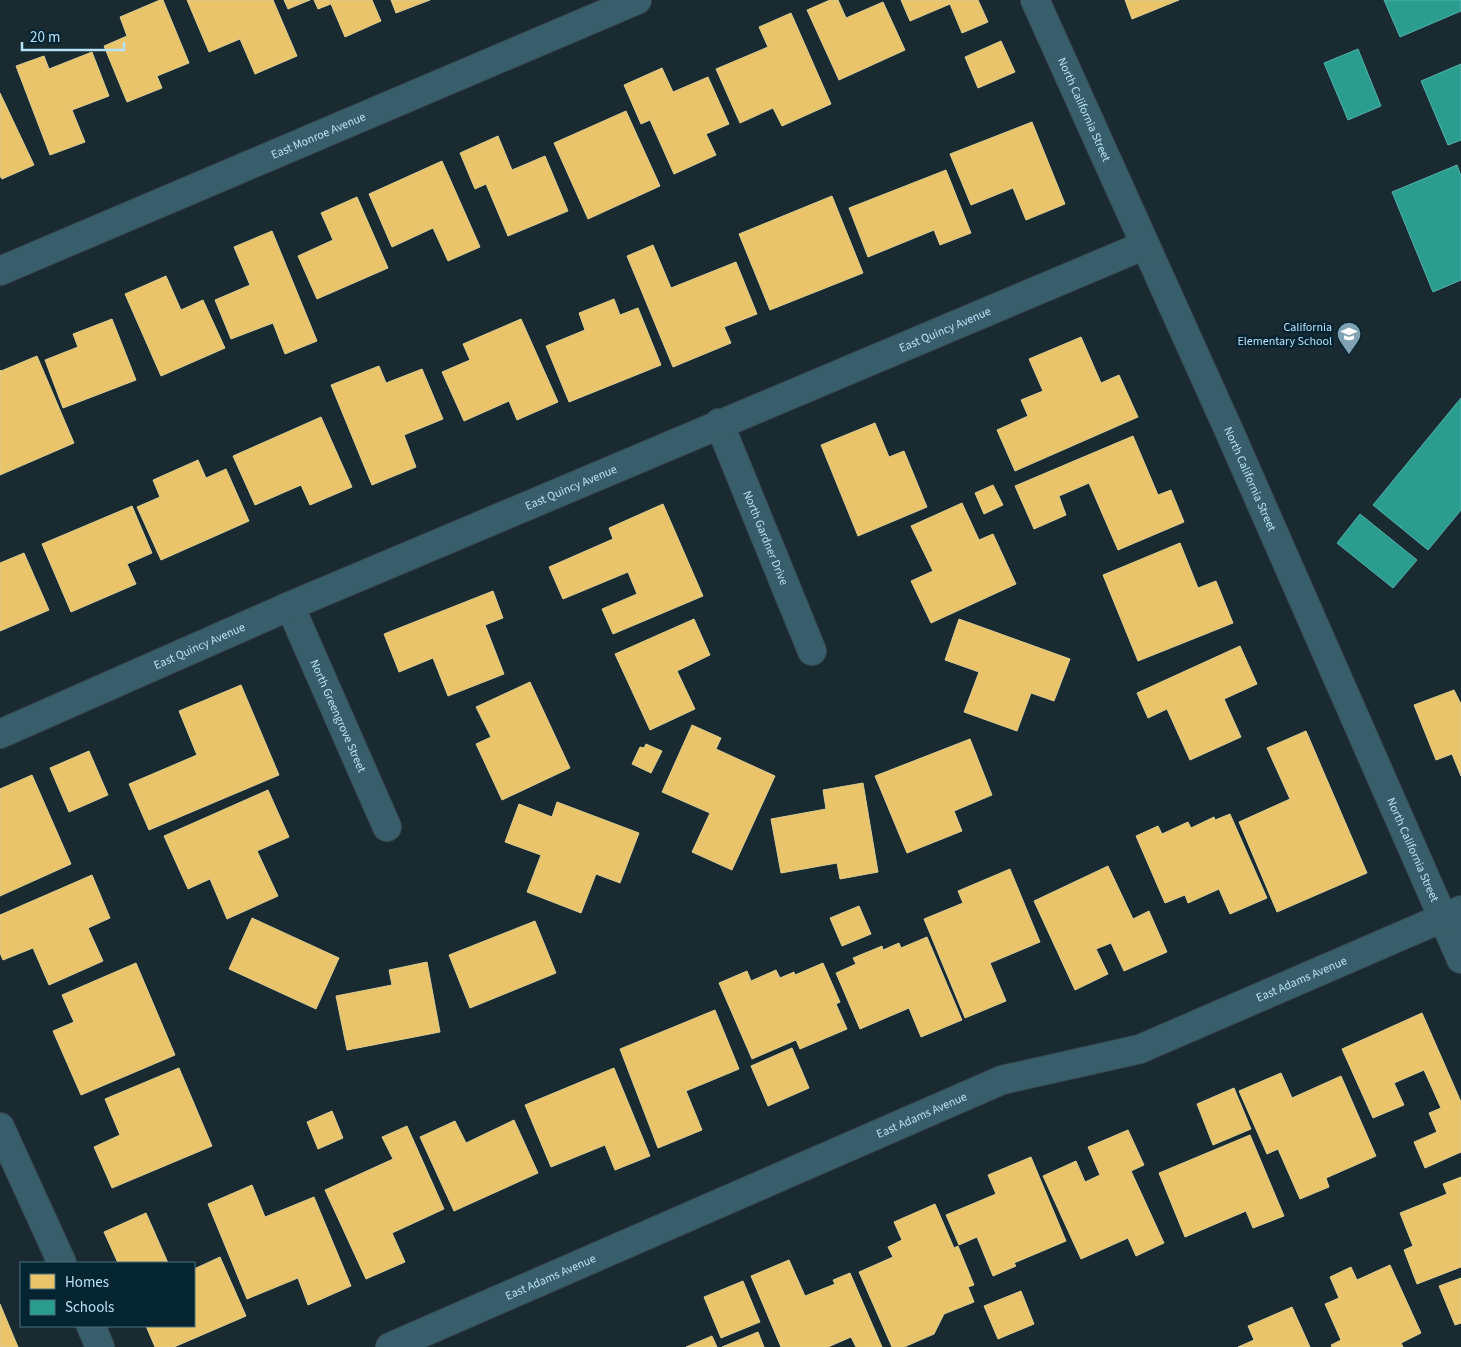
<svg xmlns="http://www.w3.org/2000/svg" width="1461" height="1347" font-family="'Source Sans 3',sans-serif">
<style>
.homes{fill:#e9c46a;stroke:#dacd94}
.schools{fill:#2a9d8f;stroke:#54b1ae}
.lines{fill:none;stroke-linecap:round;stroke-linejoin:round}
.minor-casing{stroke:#374850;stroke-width:30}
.minor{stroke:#395e6b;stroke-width:28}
.labels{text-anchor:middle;stroke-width:5;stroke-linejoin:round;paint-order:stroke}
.street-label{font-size:12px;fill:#b6e1f7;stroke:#042431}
.poi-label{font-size:12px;fill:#b6e1f7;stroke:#042431;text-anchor:end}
</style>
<rect width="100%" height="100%" fill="#192a31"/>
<g class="homes">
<polygon points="160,0 163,0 189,63 157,76 162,88 127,102 104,46 127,36 120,17"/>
<polygon points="187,0 273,0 297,56 255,74 240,39 209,52"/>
<polygon points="284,0 310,0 288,9"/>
<polygon points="314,0 372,0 381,21 345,37 331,4 318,9"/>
<polygon points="391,0 430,0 396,13"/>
<polygon points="830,0 838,0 846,18 883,2 905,50 839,80 807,10"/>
<polygon points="901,0 978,0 988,22 962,33 950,4 910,21"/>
<polygon points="1125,0 1179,0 1132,19"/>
<polygon points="791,13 831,104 782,126 773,108 740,123 716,69 768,47 759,27"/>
<polygon points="1001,41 1015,72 978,88 965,57"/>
<polygon points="92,52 109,96 72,110 85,142 50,155 16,66 44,56 49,69"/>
<polygon points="662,68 673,92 708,77 729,124 706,134 716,155 674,174 650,120 641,124 624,85"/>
<polygon points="0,93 34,165 2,179 0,176"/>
<polygon points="626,111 660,186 588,219 554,143"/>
<polygon points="1032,122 1065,204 1026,220 1013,188 971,205 950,154"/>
<polygon points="498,136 512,170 545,156 568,211 508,236 486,184 475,189 460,153"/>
<polygon points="442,161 480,247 448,261 433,228 392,247 369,194"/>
<polygon points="946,170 971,233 940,245 934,230 868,257 849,208"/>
<polygon points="832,196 863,273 770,310 739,234"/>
<polygon points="357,197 388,268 317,299 298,256 333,240 321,213"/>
<polygon points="272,231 317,341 285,354 273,323 231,339 215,300 250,285 234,247"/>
<polygon points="653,245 671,288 736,262 757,314 724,327 731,343 673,367 627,256"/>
<polygon points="166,276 181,310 203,300 225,348 161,376 125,294"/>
<polygon points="614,299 620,315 638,308 661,365 569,402 546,346 585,330 579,313"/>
<polygon points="112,319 136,380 63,408 45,360 78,347 73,334"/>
<polygon points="521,319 558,402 517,420 509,401 464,421 442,372 470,360 463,344"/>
<polygon points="1081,337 1101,383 1119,375 1138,417 1015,471 997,430 1028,416 1021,400 1043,391 1029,359"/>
<polygon points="37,356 74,443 0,475 0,370 1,371"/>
<polygon points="379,366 386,383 422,369 443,419 404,435 416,467 372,485 331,385"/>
<polygon points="321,417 352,487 310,505 301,485 255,505 233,456"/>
<polygon points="875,423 889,457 904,451 927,507 858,536 821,445"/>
<polygon points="1133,436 1158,495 1171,490 1184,522 1118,550 1089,483 1059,496 1066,515 1034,529 1015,486"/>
<polygon points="198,460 206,478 226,469 249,521 161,560 137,507 160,497 153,480"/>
<polygon points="993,485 1003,505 984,514 975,493"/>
<polygon points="962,503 979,540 993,534 1016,584 931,623 911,581 933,571 911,526"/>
<polygon points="663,504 703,596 613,634 602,609 637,594 628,572 563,599 549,567 613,539 609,528"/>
<polygon points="132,506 152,553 127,564 136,584 71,612 42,544"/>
<polygon points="1180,543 1198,588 1216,581 1233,623 1138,661 1103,575"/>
<polygon points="24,553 49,610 0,631 0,563"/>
<polygon points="493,591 503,618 485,625 504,674 448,696 433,658 399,672 384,634"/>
<polygon points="694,619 710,655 677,671 695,709 650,730 615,654"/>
<polygon points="959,619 1070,659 1054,701 1031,693 1017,731 964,712 979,672 945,660"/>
<polygon points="1240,646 1257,684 1224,699 1241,737 1190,760 1167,709 1148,718 1137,693"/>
<polygon points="530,682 570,768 502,800 476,744 491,737 476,707"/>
<polygon points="241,685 279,775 149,830 129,784 197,755 179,711"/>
<polygon points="1454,690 1461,704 1461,776 1452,754 1436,760 1414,705"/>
<polygon points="692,725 721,738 716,749 775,776 732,870 692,852 710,813 662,792"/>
<polygon points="1306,731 1367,873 1277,912 1239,822 1290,799 1267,748"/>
<polygon points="970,739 992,795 954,811 962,831 907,853 875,776"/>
<polygon points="646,744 662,751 651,773 632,764 640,747 644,748"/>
<polygon points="89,751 108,795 69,812 50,768"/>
<polygon points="32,775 71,864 0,896 0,789"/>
<polygon points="863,783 878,872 840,879 837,863 781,873 771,819 826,809 823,790"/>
<polygon points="268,790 289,837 257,851 278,896 227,919 210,879 188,889 164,836"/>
<polygon points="557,802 639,833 620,883 596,874 581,913 527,892 541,855 505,842 519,804 552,817"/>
<polygon points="1230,814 1267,898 1230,914 1219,889 1188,903 1185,895 1165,903 1136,836 1158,826 1162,834 1188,822 1191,828 1214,817 1215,820"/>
<polygon points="1108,866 1133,919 1149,911 1167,952 1124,971 1111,943 1096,949 1108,974 1075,990 1034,901"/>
<polygon points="1010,869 1040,942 990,963 1006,1001 965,1018 924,919 963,903 958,891"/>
<polygon points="92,875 110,918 88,928 103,961 49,985 33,948 3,960 0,953 0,915"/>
<polygon points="859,906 871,934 842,946 830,918"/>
<polygon points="252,918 339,958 316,1009 229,969"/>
<polygon points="535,921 556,973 470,1008 449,955"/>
<polygon points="927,937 962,1020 921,1037 909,1008 860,1029 836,973 856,964 853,958 882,946 883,950 899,943 901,948"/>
<polygon points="427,962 440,1032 347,1050 336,996 392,985 389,970"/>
<polygon points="136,963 175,1055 81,1095 53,1031 74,1022 62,995"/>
<polygon points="823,963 840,1002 836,1004 847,1029 800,1049 796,1040 752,1059 719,983 747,971 751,981 776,970 780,978 794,972 795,975"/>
<polygon points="715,1010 739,1069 686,1091 702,1130 658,1148 620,1049"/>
<polygon points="1422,1013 1461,1102 1461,1152 1425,1168 1414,1142 1437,1132 1429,1113 1441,1108 1424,1070 1394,1083 1404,1105 1373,1118 1342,1049"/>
<polygon points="792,1048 809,1088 768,1106 751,1066"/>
<polygon points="179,1068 212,1146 112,1188 94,1147 120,1135 105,1099"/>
<polygon points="614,1068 650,1156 615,1170 605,1145 551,1167 525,1105"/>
<polygon points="1281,1073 1292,1098 1341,1076 1376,1156 1326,1178 1329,1187 1300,1199 1278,1149 1267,1154 1239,1091"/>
<polygon points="1234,1088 1251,1129 1213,1145 1197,1104"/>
<polygon points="332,1111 343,1138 318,1149 307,1122"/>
<polygon points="514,1120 538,1173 454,1211 420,1137 455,1121 466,1143"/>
<polygon points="407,1126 444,1209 392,1233 405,1262 366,1279 325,1190 393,1159 382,1137"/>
<polygon points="1128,1130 1144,1165 1131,1171 1164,1243 1136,1256 1128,1238 1081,1259 1043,1176 1076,1161 1085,1182 1100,1175 1088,1147"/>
<polygon points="1250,1135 1284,1216 1253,1228 1246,1211 1185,1237 1159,1173"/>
<polygon points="1031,1157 1066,1241 1014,1263 1016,1266 993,1276 977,1237 959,1245 946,1215 996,1194 988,1175"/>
<polygon points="1461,1177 1461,1267 1417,1284 1404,1250 1413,1246 1400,1213 1447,1194 1443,1184"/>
<polygon points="252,1185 265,1217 314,1197 351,1286 308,1305 298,1278 247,1299 208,1204"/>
<polygon points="935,1204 954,1248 958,1246 974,1285 968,1287 974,1302 944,1314 934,1334 904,1347 892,1347 859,1272 893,1257 888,1247 902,1240 894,1222"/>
<polygon points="146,1213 168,1263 118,1263 104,1232"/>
<polygon points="220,1257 246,1316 174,1347 155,1347 146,1326 194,1326 194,1269"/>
<polygon points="789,1260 805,1296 835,1284 833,1280 850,1273 882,1347 856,1347 851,1337 828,1347 781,1347 751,1276"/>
<polygon points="1390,1265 1421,1333 1401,1343 1403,1347 1332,1347 1331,1345 1341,1340 1325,1304 1339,1298 1330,1277 1351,1267 1357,1280"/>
<polygon points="1461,1278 1461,1323 1455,1325 1439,1286"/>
<polygon points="743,1281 760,1322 721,1338 704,1297"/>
<polygon points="1021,1291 1034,1324 998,1339 984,1306"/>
<polygon points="0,1304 18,1347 0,1347"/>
<polygon points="1292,1307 1310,1347 1238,1347 1254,1340 1248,1326"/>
<polygon points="758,1332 764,1347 722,1347"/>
<polygon points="712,1336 717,1347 686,1347"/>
</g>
<g class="schools">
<polygon points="1384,0 1461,0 1461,11 1400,37"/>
<polygon points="1358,49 1381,106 1348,120 1324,63"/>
<polygon points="1461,64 1461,140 1448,145 1421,81"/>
<polygon points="1457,165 1461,176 1461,280 1433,292 1392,192"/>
<polygon points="1461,398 1461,510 1428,550 1373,505"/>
<polygon points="1360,514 1417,560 1393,588 1337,543"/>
</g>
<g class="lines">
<defs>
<g id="minor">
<path id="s1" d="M 1035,0 L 1230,433 L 1461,959"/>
<path id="s2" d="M 0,271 L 637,0"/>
<path id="s3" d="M 719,423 L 812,651"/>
<path id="s4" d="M 290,606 L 387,827"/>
<path id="s5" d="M 0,734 L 290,606 L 1145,245"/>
<polyline points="0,1127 62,1263"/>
<polyline points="91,1326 100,1347"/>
<path id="s6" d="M 390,1347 L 1002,1080 L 1140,1049 L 1461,910"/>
</g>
</defs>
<use href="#minor" class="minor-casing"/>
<use href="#minor" class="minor"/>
</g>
<defs>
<symbol id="school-pin" viewBox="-11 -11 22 30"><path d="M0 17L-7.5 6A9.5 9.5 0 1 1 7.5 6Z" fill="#7fa1b2" stroke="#042431"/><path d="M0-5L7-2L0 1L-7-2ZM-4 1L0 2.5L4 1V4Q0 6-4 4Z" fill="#fff"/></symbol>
</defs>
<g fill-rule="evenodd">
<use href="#school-pin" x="1335" y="320" width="28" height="38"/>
</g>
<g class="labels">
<g class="street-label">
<text dy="4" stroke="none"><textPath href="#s1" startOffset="120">North California Street</textPath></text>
<text dy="4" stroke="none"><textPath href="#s2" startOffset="346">East Monroe Avenue</textPath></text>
<text dy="4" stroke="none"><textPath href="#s5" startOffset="1028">East Quincy Avenue</textPath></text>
<text dy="4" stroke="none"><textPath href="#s1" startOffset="525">North California Street</textPath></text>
<text dy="4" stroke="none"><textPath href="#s5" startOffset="622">East Quincy Avenue</textPath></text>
<text dy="4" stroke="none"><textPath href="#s3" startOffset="124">North Gardner Drive</textPath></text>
<text dy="4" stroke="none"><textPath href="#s5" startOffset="218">East Quincy Avenue</textPath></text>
<text dy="4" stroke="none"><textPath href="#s4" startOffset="120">North Greengrove Street</textPath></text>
<text dy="4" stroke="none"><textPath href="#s1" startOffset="930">North California Street</textPath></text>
<text dy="4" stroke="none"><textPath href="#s6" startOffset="985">East Adams Avenue</textPath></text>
<text dy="4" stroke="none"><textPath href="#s6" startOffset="580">East Adams Avenue</textPath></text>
<text dy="4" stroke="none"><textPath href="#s6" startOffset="175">East Adams Avenue</textPath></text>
</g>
<g class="poi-label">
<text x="1332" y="331">California<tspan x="1332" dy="14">Elementary School</tspan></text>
</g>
</g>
<rect x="20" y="1262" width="175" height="65" fill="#042431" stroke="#4b7080"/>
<rect x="30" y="1274" width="25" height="15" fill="#e9c46a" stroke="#4b7080"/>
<text x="65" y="1287" font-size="15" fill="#b6e1f7">Homes</text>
<rect x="30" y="1300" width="25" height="15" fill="#2a9d8f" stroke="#4b7080"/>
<text x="65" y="1312" font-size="15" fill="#b6e1f7">Schools</text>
<path d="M22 42v8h102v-8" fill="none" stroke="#b6e1f7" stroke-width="2.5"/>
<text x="30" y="42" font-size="15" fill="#b6e1f7" stroke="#042431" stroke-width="4" paint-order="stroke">20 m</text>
</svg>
